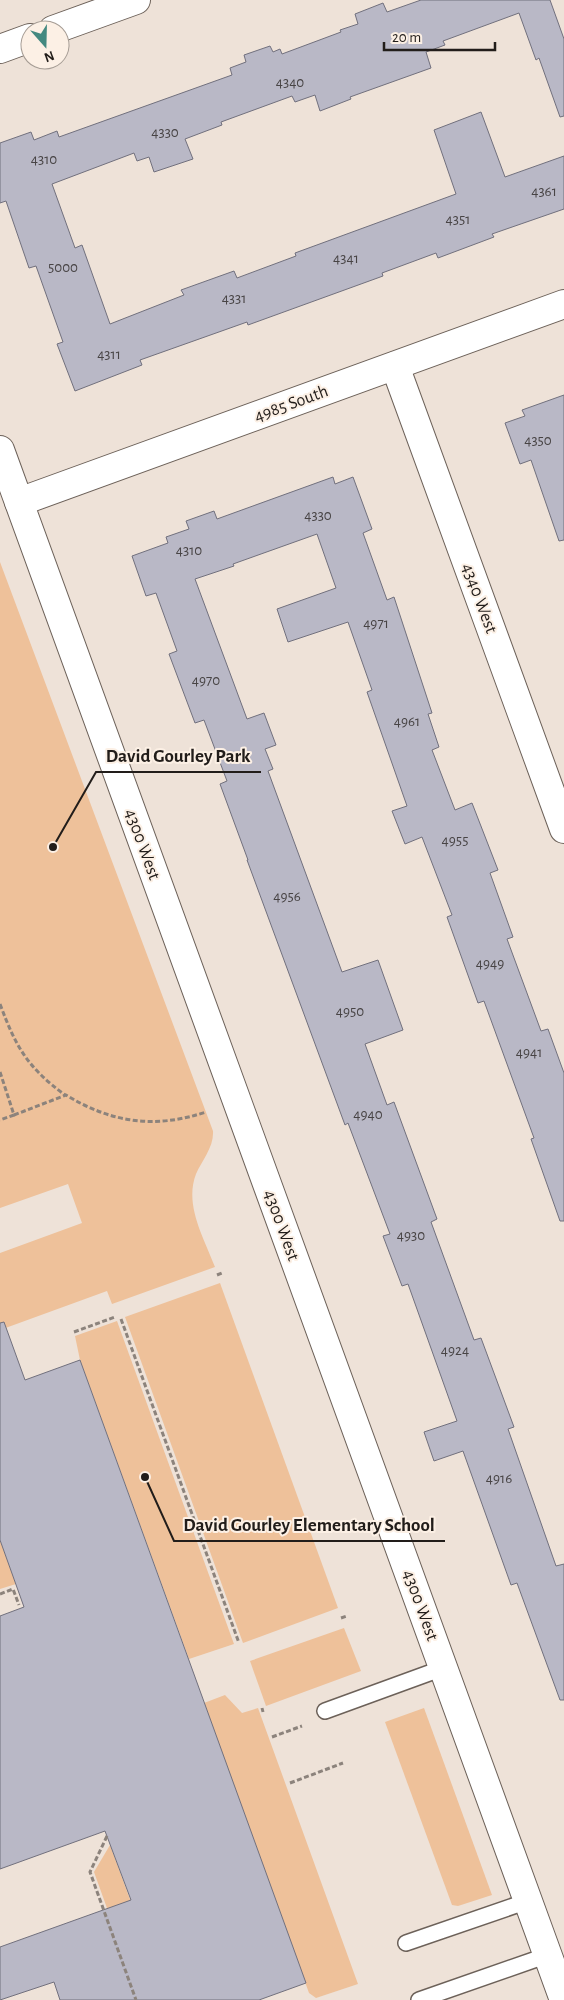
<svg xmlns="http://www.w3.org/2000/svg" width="564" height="2000" font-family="'Alegreya Sans',sans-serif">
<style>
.green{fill:#eec19a}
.building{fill:#b9b8c6;stroke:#71707d}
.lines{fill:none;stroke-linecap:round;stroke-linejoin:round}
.service-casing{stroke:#6c6159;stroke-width:18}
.minor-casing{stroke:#6c6159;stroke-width:30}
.path{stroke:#8c837c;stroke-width:3;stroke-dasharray:5 2.5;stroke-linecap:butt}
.service{stroke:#fff;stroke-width:15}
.minor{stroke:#fff;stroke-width:28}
.labels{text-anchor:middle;stroke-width:4;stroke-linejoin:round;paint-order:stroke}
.number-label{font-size:15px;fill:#484445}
.street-label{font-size:18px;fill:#221d1a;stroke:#fcf0e5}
.leader{fill:none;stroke:#221d1a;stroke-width:2}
.callout-dot{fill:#221d1a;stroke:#fcf0e5;stroke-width:2}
.callout-label{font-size:19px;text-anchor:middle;font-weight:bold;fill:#221d1a;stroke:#fcf0e5;stroke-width:4;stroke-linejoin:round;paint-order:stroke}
</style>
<rect width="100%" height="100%" fill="#eee2d8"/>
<g class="green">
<path d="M 0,562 L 213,1131 C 214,1147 202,1160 196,1174 C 184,1205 204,1238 215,1267 L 112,1304 L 107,1291 L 0,1330 L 0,1253 L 82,1223 L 68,1184 L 0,1208 Z"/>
<polygon points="220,1283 338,1608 243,1643 125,1317"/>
<polygon points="117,1321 234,1644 189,1659 80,1360 75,1336"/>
<polygon points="0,1540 16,1584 0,1589"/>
<polygon points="344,1628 361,1671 266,1706 250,1661"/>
<polygon points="225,1695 242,1713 258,1708 358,1984 316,1998 309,1993 204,1703"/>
<polygon points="424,1708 492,1895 458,1906 452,1905 385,1722"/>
<polygon points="110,1845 167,2000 140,2000 94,1872"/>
</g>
<g class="building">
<polygon points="421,0 550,0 564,39 564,116 560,117 539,58 536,60 519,13 443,41 445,45 426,52 431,68 350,97 351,99 320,111 315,95 295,102 292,96 221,122 222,125 185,139 193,159 154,172 149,157 137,161 134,153 52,184 75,248 82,245 110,324 184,295 181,290 234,271 237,278 296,256 295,253 456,194 434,130 481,112 505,177 564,156 564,209 492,234 494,237 438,258 436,253 382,273 383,276 248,325 247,322 140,360 142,365 75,391 57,344 63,342 36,266 29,268 6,201 0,203 0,143 31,132 34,140 57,131 59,137 232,75 230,68 246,62 244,55 270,46 273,52 280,49 282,54 341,32 340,30 358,24 355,14 383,3 387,12"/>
<polygon points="564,395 564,540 559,541 531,460 520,464 505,423 525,416 522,410"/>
<polygon points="333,477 335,484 353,477 372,529 363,533 387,600 394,597 432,713 428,714 439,747 432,750 455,810 472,803 498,870 490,873 513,937 507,939 541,1031 548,1029 564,1073 564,1221 560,1221 531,1139 534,1138 484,1001 478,1003 447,917 452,915 422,837 405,844 392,811 407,806 367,692 372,690 348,622 288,642 277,609 336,588 317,534 233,564 234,566 195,579 247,719 264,713 276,745 265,749 273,769 268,771 342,972 378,960 403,1030 365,1044 387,1105 394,1102 437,1219 431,1222 474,1340 481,1338 514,1427 508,1429 556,1566 564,1564 564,1700 560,1700 517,1583 511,1585 463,1451 434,1461 424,1432 457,1421 408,1284 402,1286 383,1236 390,1234 348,1123 345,1125 247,860 248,860 220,784 227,781 204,720 195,723 169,654 177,651 156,593 146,596 132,556 168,543 166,537 189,529 186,521 214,511 217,519"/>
<polygon points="4,1322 25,1380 80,1360 306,1983 259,2000 60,2000 54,1982 0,2000 0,1947 131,1900 105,1831 0,1869 0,1616 24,1607 0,1540 0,1323"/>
</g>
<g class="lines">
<defs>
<g id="service">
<polyline points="325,1711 443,1668"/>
<polyline points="406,1943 528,1901"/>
<polyline points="419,2000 548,1955"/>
</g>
<g id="minor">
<polyline points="53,30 136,0"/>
<polyline points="0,49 30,38"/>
<polyline points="395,366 564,829"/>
<polyline points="0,450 564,2000"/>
<polyline points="19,502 564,304"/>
</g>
</defs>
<use href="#service" class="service-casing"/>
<use href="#minor" class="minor-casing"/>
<g class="path">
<path d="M 0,1004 C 16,1047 27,1067 65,1095"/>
<polyline points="0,1072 14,1115 0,1120"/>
<path d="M 14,1115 L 66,1095 C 112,1123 155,1129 206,1112"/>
<polyline points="217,1275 222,1273"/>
<polyline points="121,1319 239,1643"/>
<polyline points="74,1332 115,1317"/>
<polyline points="0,1594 13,1589 19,1605"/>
<polyline points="341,1618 347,1616"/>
<polyline points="262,1708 263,1712"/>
<polyline points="272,1737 302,1726"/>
<polyline points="290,1783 343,1763"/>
<polyline points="107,1836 90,1872 136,2000"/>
</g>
<use href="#service" class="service"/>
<use href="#minor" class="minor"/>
</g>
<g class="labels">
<g class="number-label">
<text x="290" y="87">4340</text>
<text x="165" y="137">4330</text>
<text x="44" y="164">4310</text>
<text x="544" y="196">4361</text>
<text x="458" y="224">4351</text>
<text x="346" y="263">4341</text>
<text x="63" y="272">5000</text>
<text x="234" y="303">4331</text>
<text x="109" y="359">4311</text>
<text x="538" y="445">4350</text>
<text x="318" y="520">4330</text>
<text x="189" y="555">4310</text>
<text x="376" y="628">4971</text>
<text x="206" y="685">4970</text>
<text x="407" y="726">4961</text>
<text x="455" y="845">4955</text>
<text x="287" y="901">4956</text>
<text x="490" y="968">4949</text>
<text x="350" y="1016">4950</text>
<text x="529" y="1057">4941</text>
<text x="368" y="1119">4940</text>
<text x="411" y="1240">4930</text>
<text x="455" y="1355">4924</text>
<text x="499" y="1483">4916</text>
</g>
<g class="street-label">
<text transform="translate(291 403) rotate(-20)" y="6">4985 South</text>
<text transform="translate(480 598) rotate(70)" y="6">4340 West</text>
<text transform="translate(143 844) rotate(70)" y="6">4300 West</text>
<text transform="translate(282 1225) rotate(70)" y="6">4300 West</text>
<text transform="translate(421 1605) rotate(70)" y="6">4300 West</text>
</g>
</g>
<path class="leader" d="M53 847L96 772H261M145 1477L174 1541H445"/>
<g class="callout-dot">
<circle cx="53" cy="847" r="5"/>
<circle cx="145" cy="1477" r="5"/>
</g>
<g class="callout-label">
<text x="178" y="762">David Gourley Park</text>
<text x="309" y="1531">David Gourley Elementary School</text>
</g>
<g transform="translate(45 45) rotate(160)"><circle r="24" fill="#fcf0e5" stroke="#a59c94"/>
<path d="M0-4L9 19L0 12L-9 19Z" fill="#438980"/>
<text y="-8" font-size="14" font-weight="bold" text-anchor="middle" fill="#221d1a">N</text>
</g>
<path d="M384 42v8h111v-8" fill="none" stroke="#221d1a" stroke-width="2.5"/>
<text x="392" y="42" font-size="15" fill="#221d1a" stroke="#fcf0e5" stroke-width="4" paint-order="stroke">20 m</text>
</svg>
